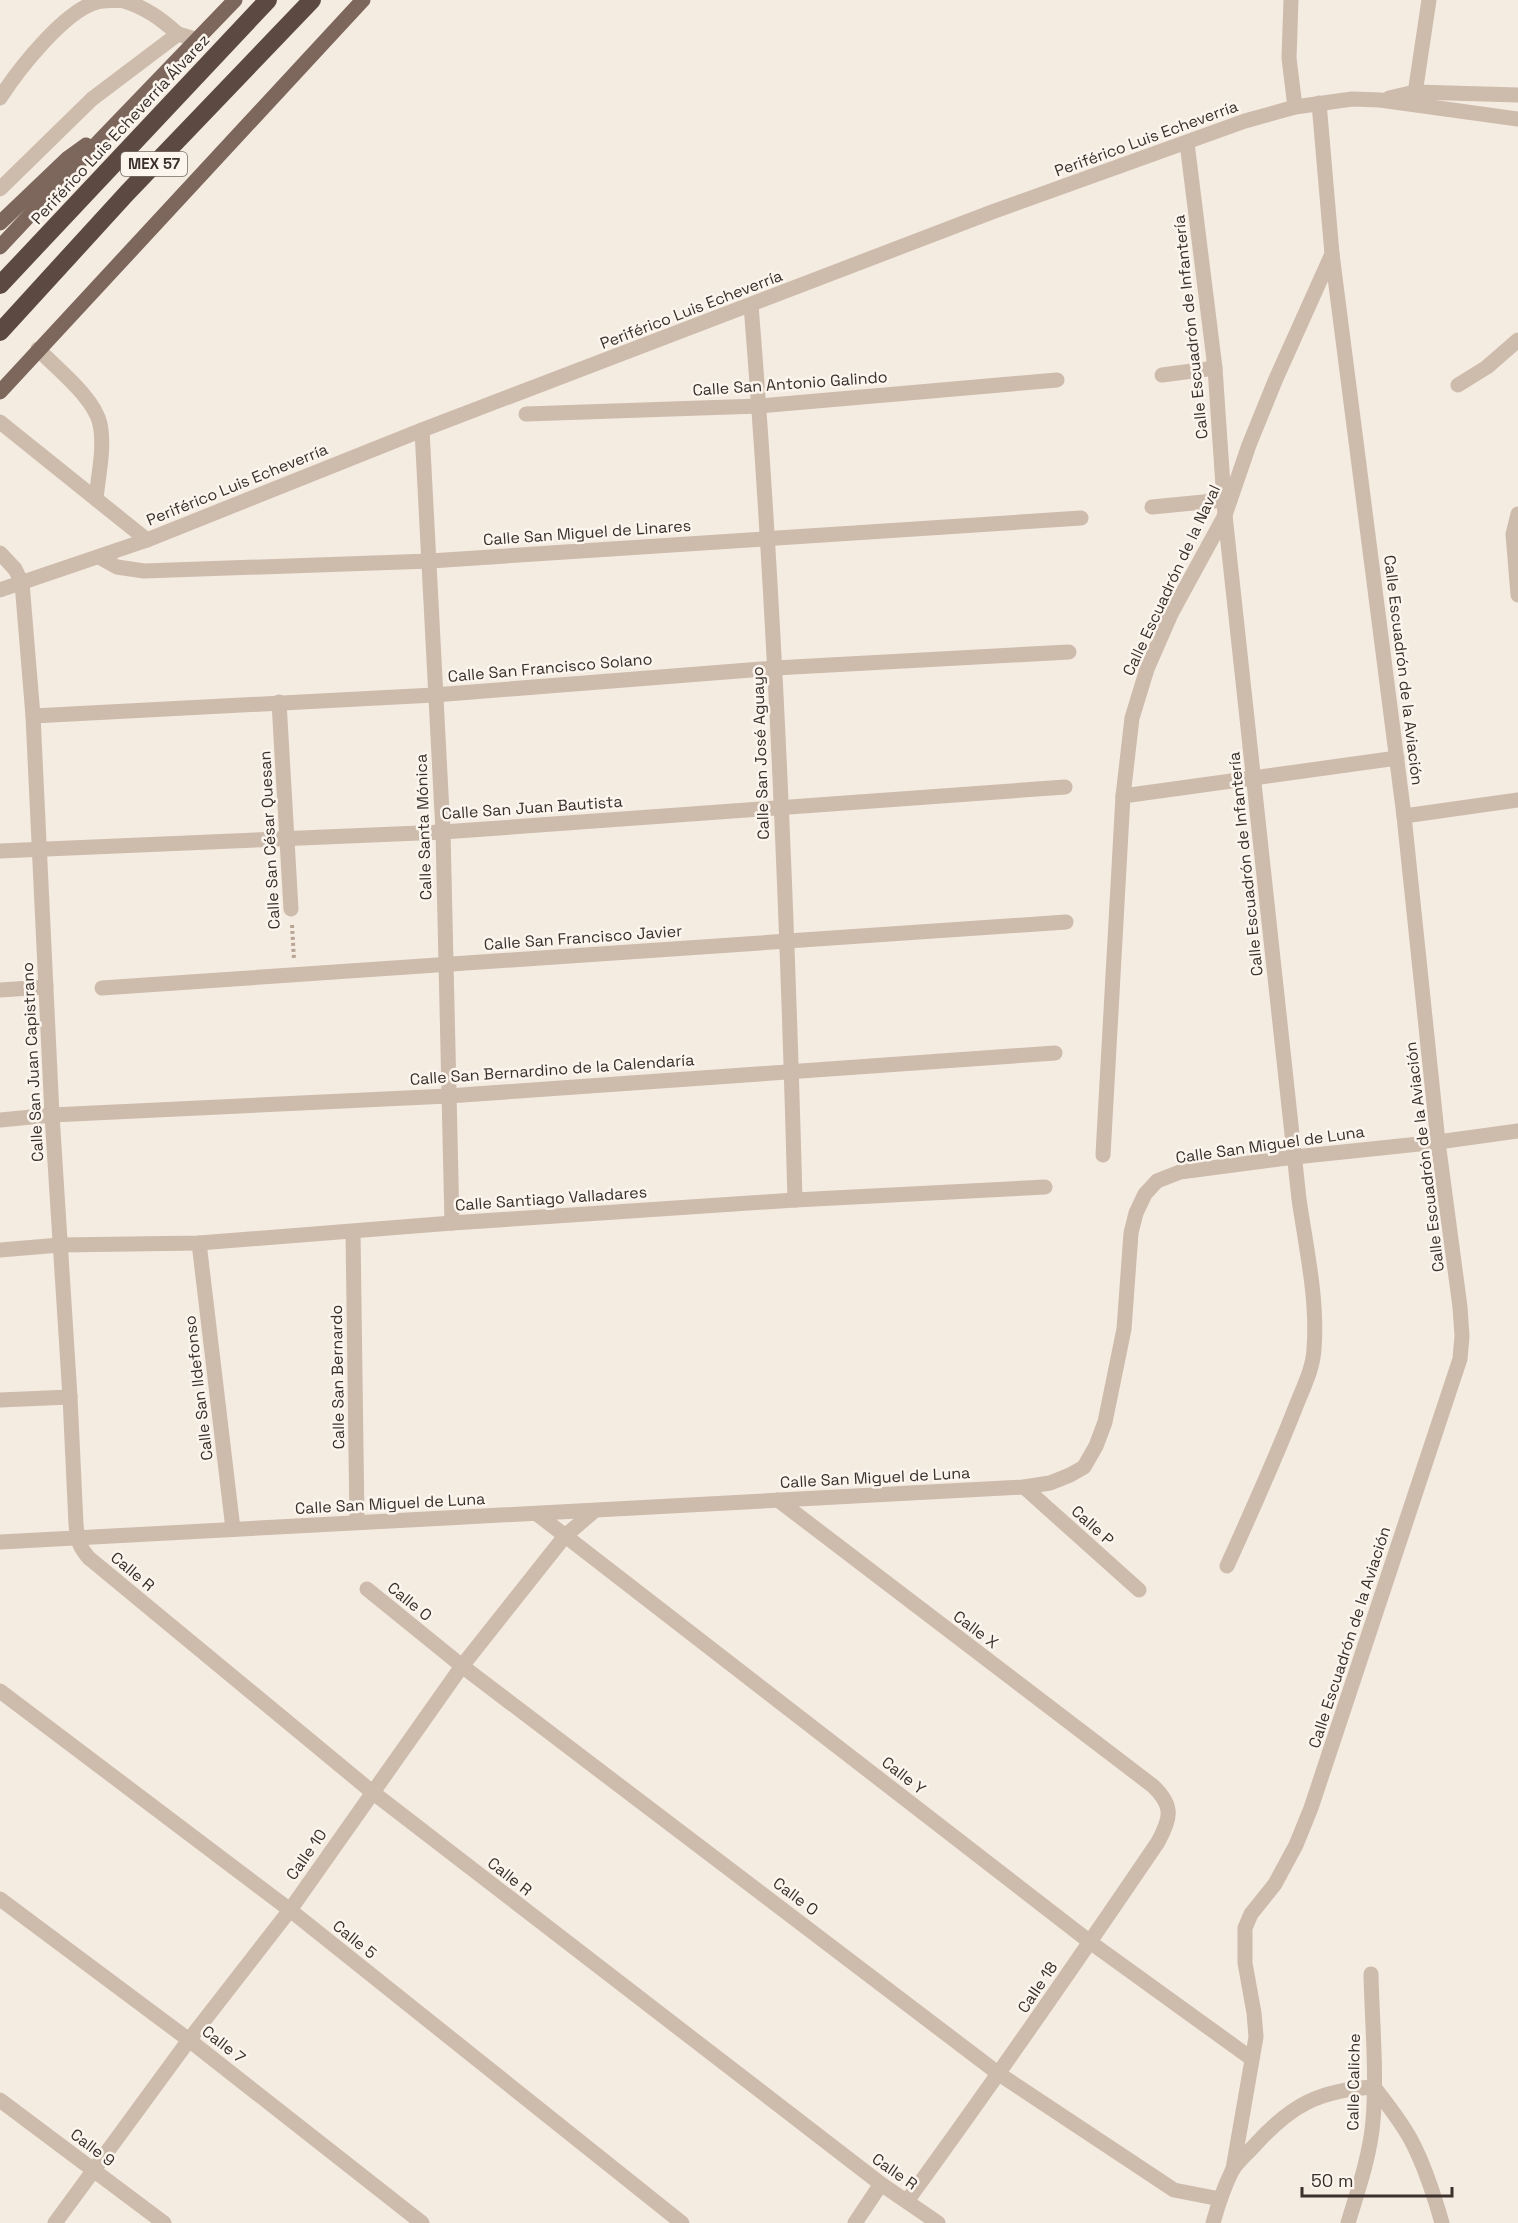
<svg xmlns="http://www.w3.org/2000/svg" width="1518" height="2223" font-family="'Space Grotesk',sans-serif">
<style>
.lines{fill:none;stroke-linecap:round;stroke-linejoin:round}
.path{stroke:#b9a596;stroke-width:4;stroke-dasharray:3 3;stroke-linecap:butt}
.minor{stroke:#cdbbac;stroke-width:15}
.major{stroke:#7d675c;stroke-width:15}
.highway{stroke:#5c4a42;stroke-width:18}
.labels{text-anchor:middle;stroke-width:5;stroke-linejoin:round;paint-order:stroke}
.shield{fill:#fbf5ee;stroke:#756b66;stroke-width:1.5}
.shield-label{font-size:15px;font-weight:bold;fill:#3b302b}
.street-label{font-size:16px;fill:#3b302b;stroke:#fbf5ee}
</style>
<rect width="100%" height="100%" fill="#f4ebe1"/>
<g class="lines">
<polyline class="path" points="292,925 294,960"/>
<g class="minor">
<path d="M 121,0 C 145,7 160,18 178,34"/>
<polyline points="1291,0 1289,58 1295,107"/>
<path d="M 0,98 C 18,70 64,11 97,2 C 105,0 113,1 121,0"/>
<polyline points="1389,98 1415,92 1518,95"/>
<polyline points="1414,100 1429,0"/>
<path d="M 1187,143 L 1215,368 L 1225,515 L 1299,1199 C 1306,1248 1318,1300 1314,1349 C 1313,1369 1303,1388 1296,1406 C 1275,1460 1251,1513 1227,1566"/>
<polyline points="0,189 92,99 178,34 198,40"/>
<path d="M 751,305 C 775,603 787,901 795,1200"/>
<path d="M 38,349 C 57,369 94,397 100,424 C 105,448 98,476 96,499"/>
<polyline points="1162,375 1215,368"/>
<polyline points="1458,385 1487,367 1518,340"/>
<polyline points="526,414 759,406 1057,380"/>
<polyline points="0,422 147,540"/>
<polyline points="422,430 443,832 452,1223"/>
<polyline points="1152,507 1224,500"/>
<polyline points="1518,514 1513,534 1518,595"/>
<path d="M 0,553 L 15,569 L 22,583 L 33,716 L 52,1115 L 70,1397 L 76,1524 C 77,1539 79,1547 89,1558 L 371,1791 L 881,2184 L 938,2223"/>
<polyline points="99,557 117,567 144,571 430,561 1081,518"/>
<polyline points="0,590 147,540 422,430 992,212 1245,121 1295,107 1352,99 1380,100 1518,119"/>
<polyline points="279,702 291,909"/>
<polyline points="33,716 434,695 775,668 1069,652"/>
<polyline points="1123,796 1397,758"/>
<polyline points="1404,816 1518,800"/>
<polyline points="0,851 443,832 1065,787"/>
<polyline points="102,988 1066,922"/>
<polyline points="0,990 46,987"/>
<polyline points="0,1120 52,1115 448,1096 1055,1053"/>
<polyline points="1103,1155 1123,796 1132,718 1147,669 1171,614 1225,515 1249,445 1275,381 1332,254"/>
<polyline points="353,1232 357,1522"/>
<polyline points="199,1243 233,1529"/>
<polyline points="0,1250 60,1245 199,1243 452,1223 795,1200 1045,1187"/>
<polyline points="0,1400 70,1397"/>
<polyline points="1024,1487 1139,1590"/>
<path d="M 778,1500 L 1153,1786 C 1174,1806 1171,1818 1158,1842 C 1076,1963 993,2083 907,2201"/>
<polyline points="537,1514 1090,1942 1252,2059"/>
<polyline points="0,1542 1024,1487 1050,1483 1070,1475 1084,1467 1096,1446 1105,1422 1124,1329 1131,1233 1136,1213 1145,1194 1157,1181 1180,1172 1295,1157 1438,1142 1518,1131"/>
<polyline points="367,1589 462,1666 999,2074 1174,2190 1220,2199"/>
<polyline points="0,1691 290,1910 682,2223"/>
<polyline points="0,1899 189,2040 422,2223"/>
<polyline points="0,2100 164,2223"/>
<polyline points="1233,2169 1256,2037 1254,2013 1245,1963 1245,1928 1251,1914 1275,1884 1296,1845 1311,1808 1452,1383 1460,1359 1462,1336 1460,1307 1438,1142 1404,816 1332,254 1319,103"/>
<polyline points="55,2223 189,2040 290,1910 462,1666 565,1536 593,1512"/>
<polyline points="855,2223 881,2184"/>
<path d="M 1213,2223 C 1218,2205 1224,2187 1232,2171 C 1237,2162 1247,2154 1254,2146 C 1291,2105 1319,2090 1374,2087 C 1387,2104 1401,2121 1411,2140 C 1425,2166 1434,2195 1442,2223"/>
<path d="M 1348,2223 C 1358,2190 1370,2156 1373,2121 C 1377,2072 1372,2022 1371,1974"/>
</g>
<g class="major">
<polyline points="0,223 68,158 86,145"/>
<polyline points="0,247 102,138 235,0"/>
<polyline points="0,392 363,0"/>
</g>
<g class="highway">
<polyline points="0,285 268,0"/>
<polyline points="0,332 127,193 312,0"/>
</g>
</g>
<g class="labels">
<rect class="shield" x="121" y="152" width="66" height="24" rx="4.5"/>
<g class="shield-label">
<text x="154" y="169">MEX 57</text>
</g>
<g class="street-label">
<text transform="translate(120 129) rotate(-47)" y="6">Periférico Luis Echeverría Álvarez</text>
<text transform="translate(1146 138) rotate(-20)" y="6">Periférico Luis Echeverría</text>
<text transform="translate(691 309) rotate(-21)" y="6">Periférico Luis Echeverría</text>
<text transform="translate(1190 327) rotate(-96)" y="6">Calle Escuadrón de Infantería</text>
<text transform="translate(790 383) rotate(-4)" y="6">Calle San Antonio Galindo</text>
<text transform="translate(237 484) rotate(-22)" y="6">Periférico Luis Echeverría</text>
<text transform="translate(587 532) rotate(-4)" y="6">Calle San Miguel de Linares</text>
<text transform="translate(1171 580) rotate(-65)" y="6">Calle Escuadrón de la Naval</text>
<text transform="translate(550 667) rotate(-5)" y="6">Calle San Francisco Solano</text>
<text transform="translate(1404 670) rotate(83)" y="6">Calle Escuadrón de la Aviación</text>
<text transform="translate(760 753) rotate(-92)" y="6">Calle San José Aguayo</text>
<text transform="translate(532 807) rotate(-4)" y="6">Calle San Juan Bautista</text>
<text transform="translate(423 827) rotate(-92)" y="6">Calle Santa Mónica</text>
<text transform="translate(269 840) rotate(-93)" y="6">Calle San César Quesan</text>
<text transform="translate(1245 864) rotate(-96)" y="6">Calle Escuadrón de Infantería</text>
<text transform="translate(583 937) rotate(-4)" y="6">Calle San Francisco Javier</text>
<text transform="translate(32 1062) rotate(-93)" y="6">Calle San Juan Capistrano</text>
<text transform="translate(552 1069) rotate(-4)" y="6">Calle San Bernardino de la Calendaría</text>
<text transform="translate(1270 1144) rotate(-8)" y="6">Calle San Miguel de Luna</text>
<text transform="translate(1424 1157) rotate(-97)" y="6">Calle Escuadrón de la Aviación</text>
<text transform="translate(551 1198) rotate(-4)" y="6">Calle Santiago Valladares</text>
<text transform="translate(337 1377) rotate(-91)" y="6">Calle San Bernardo</text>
<text transform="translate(198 1388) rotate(-97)" y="6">Calle San Ildefonso</text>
<text transform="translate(875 1477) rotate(-3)" y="6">Calle San Miguel de Luna</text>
<text transform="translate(390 1503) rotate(-3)" y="6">Calle San Miguel de Luna</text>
<text transform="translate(1093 1525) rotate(42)" y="6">Calle P</text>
<text transform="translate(133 1571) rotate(40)" y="6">Calle R</text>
<text transform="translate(410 1601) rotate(39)" y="6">Calle O</text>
<text transform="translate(976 1629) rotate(37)" y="6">Calle X</text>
<text transform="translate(1349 1637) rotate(-72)" y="6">Calle Escuadrón de la Aviación</text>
<text transform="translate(904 1775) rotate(38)" y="6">Calle Y</text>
<text transform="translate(306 1854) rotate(-55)" y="6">Calle 10</text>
<text transform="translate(510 1876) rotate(38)" y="6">Calle R</text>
<text transform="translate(796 1896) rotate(37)" y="6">Calle O</text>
<text transform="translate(355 1939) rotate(39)" y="6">Calle 5</text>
<text transform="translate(1037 1987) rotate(-56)" y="6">Calle 18</text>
<text transform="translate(224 2044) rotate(38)" y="6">Calle 7</text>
<text transform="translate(1353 2082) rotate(-89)" y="6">Calle Caliche</text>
<text transform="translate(93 2147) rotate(37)" y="6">Calle 9</text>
<text transform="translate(895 2171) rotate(35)" y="6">Calle R</text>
</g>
</g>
<path d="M1302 2187v9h150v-9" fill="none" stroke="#3b302b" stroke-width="3"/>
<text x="1311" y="2187" font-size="18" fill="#3b302b" stroke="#fbf5ee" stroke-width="4.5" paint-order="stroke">50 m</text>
</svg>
